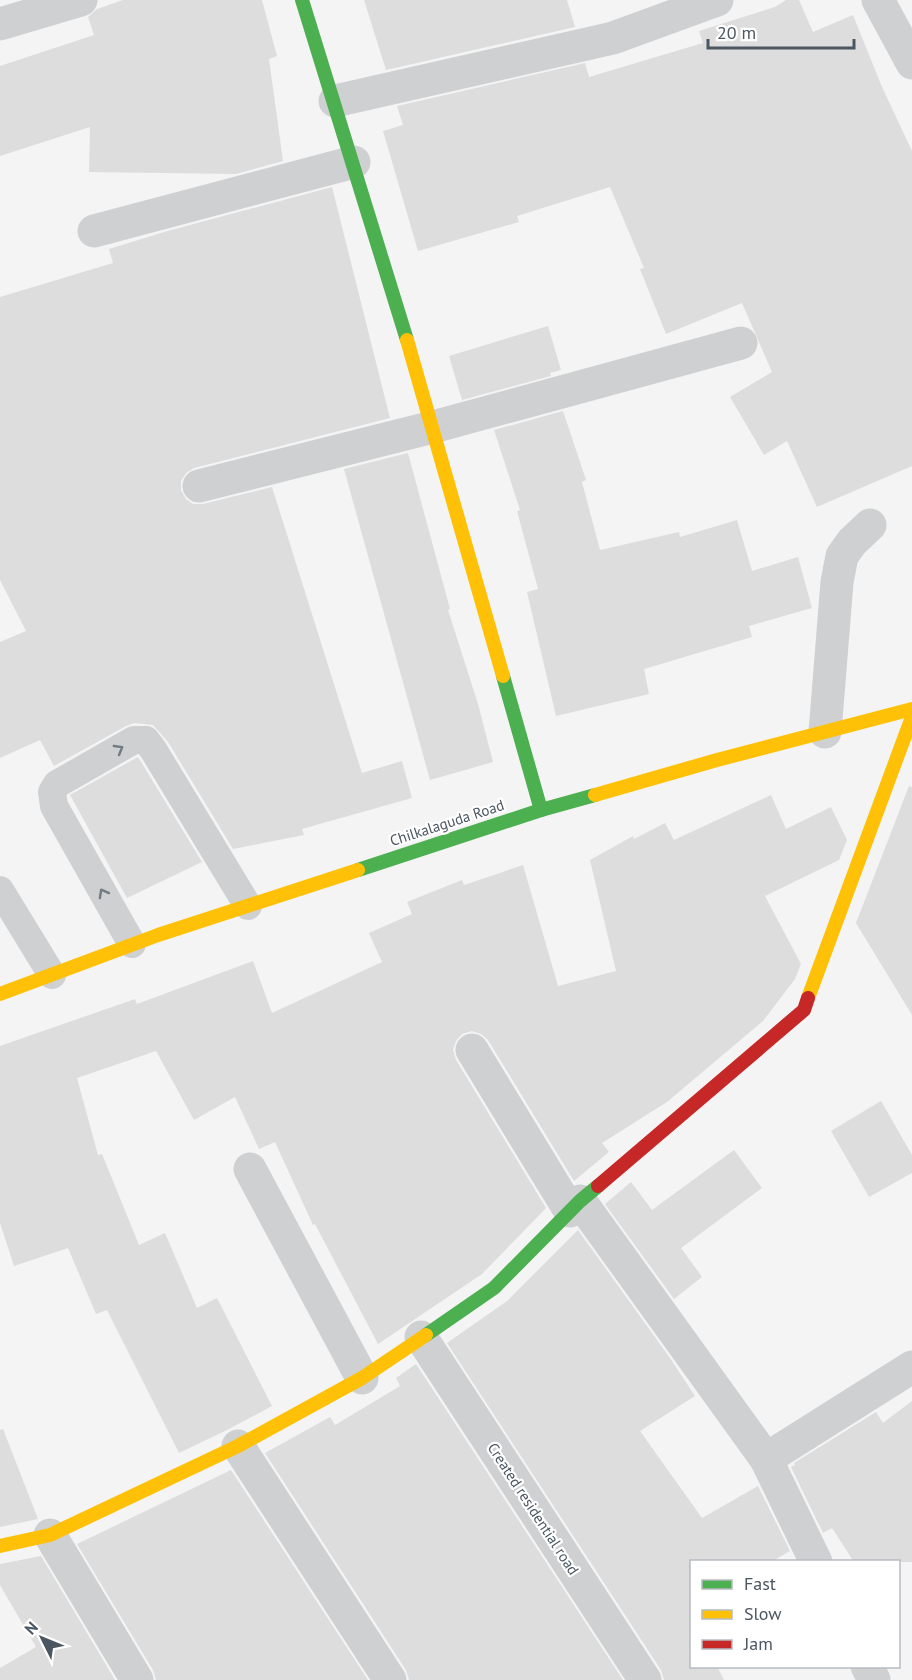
<svg xmlns="http://www.w3.org/2000/svg" width="912" height="1680" font-family="'PT Sans',sans-serif">
<style>
.building{fill:#ddddde}
.lines{fill:none;stroke-linecap:round;stroke-linejoin:round}
.lane{stroke:#ced0d2;stroke-width:28}
.street{stroke:#ced0d2;stroke-width:33}
.fast{stroke:#4caf50;stroke-width:14}
.slow{stroke:#ffc107;stroke-width:14}
.jam{stroke:#c62828;stroke-width:14}
.oneway{stroke:#727b83}
.labels{text-anchor:middle;stroke-width:4.5;stroke-linejoin:round;paint-order:stroke}
.street-label{font-size:15px;fill:#4a5661;stroke:#fff}
</style>
<rect width="100%" height="100%" fill="#f4f4f4"/>
<g class="building">
<polygon points="123,0 262,0 277,56 269,59 283,161 236,174 89,172 90,127 0,156 0,66 94,35 88,17 97,9"/>
<polygon points="364,0 567,0 575,27 386,70"/>
<polygon points="786,0 799,0 813,32 853,15 882,87 912,151 912,466 817,507 787,441 764,455 730,397 772,372 742,303 666,334 640,269 644,268 610,187 517,216 519,222 418,251 383,131 403,125 397,106 585,63 589,77 703,43 699,31 775,7"/>
<polygon points="332,187 390,418 194,468 186,473 181,481 181,490 186,499 193,504 203,504 272,487 362,773 402,761 412,798 302,829 304,835 233,849 168,742 153,725 134,723 126,726 54,766 40,740 0,758 0,642 26,631 0,580 0,297 113,263 109,249 164,232"/>
<polygon points="548,326 561,370 550,373 551,376 462,400 449,356"/>
<polygon points="563,411 586,480 582,482 600,550 679,532 680,537 737,520 752,571 798,557 812,608 749,626 752,637 644,669 649,694 556,716 527,592 538,589 517,511 520,510 494,430"/>
<polygon points="408,453 450,609 448,610 478,704 493,762 430,780 344,469"/>
<polygon points="138,757 202,862 127,898 70,795"/>
<polygon points="909,786 912,787 912,1015 856,923"/>
<polygon points="771,795 786,829 831,807 847,840 839,860 765,896 801,964 795,979 763,1021 667,1102 602,1143 609,1152 574,1181 488,1040 481,1034 472,1031 462,1034 456,1041 453,1050 456,1060 546,1208 482,1274 378,1344 315,1224 313,1225 275,1142 259,1149 235,1097 194,1120 156,1051 77,1078 98,1155 102,1154 139,1245 165,1233 197,1308 217,1298 272,1406 229,1429 179,1453 107,1310 96,1314 68,1248 14,1266 0,1223 0,1046 135,999 137,1004 253,961 272,1013 382,962 369,933 412,914 407,902 462,880 464,885 523,865 558,986 616,971 590,860 633,836 634,839 665,823 674,840"/>
<polygon points="881,1101 912,1155 912,1173 869,1197 831,1131"/>
<polygon points="734,1150 762,1188 681,1248 702,1277 674,1299 605,1204 631,1182 652,1210"/>
<polygon points="578,1230 670,1358 695,1396 640,1431 702,1518 758,1486 790,1551 771,1562 692,1562 692,1666 717,1666 724,1680 664,1680 661,1670 447,1343 507,1301"/>
<polygon points="416,1364 623,1680 409,1680 406,1670 265,1453 330,1417 335,1425 400,1386 396,1378"/>
<polygon points="912,1401 912,1562 854,1562 832,1528 823,1533 791,1467 795,1465 794,1463 876,1412 883,1423"/>
<polygon points="3,1429 38,1519 0,1527 0,1430"/>
<polygon points="231,1470 368,1680 156,1680 153,1670 77,1544"/>
<polygon points="41,1556 115,1680 0,1680 0,1668 36,1647 0,1585 0,1564"/>
</g>
<g class="lines">
<g class="lane">
<polyline points="0,890 52,975"/>
<polyline points="132,944 54,806 52,792 57,784 134,740 146,740 154,751 248,906"/>
</g>
<g class="street">
<polyline points="878,0 912,63"/>
<polyline points="0,24 81,0"/>
<polyline points="335,101 613,38 717,0"/>
<polyline points="94,231 354,162"/>
<polyline points="199,486 433,427 741,343"/>
<polyline points="825,732 837,582 842,556 852,542 870,525"/>
<polyline points="472,1050 570,1211"/>
<polyline points="250,1169 362,1378"/>
<polyline points="580,1201 766,1459 816,1562"/>
<polyline points="421,1337 645,1680"/>
<polyline points="238,1446 390,1680"/>
<polyline points="766,1459 912,1367"/>
<polyline points="50,1535 137,1680"/>
<polyline points="867,1666 874,1680"/>
</g>
<g class="fast">
<polyline points="302,0 407,340"/>
<polyline points="503,676 541,810"/>
<polyline points="358,870 541,810 595,795"/>
<polyline points="426,1335 494,1288 580,1201 598,1186"/>
</g>
<g class="slow">
<polyline points="407,340 503,676"/>
<polyline points="595,795 717,760 912,709"/>
<polyline points="0,994 158,935 358,870"/>
<polyline points="808,998 912,717"/>
<polyline points="0,1546 50,1535 238,1446 362,1378 426,1335"/>
</g>
<polyline class="jam" points="598,1186 804,1010 808,998"/>
</g>
<defs><path id="oneway-chevron" d="M-2-3.5L2.5 0L-2 3.5" fill="none" stroke-width="1.6" stroke-linecap="round" stroke-linejoin="round" transform="scale(1.5)"/></defs>
<g class="oneway">
<use href="#oneway-chevron" transform="translate(119 749) rotate(-30)"/>
<use href="#oneway-chevron" transform="translate(103 893) rotate(-119)"/>
</g>
<g class="labels">
<g class="street-label">
<text transform="translate(447 823) rotate(-18)" y="5">Chilkalaguda Road</text>
<text transform="translate(533 1509) rotate(57)" y="5">Created residential road</text>
</g>
</g>
<rect x="690" y="1560" width="210" height="108" fill="#ffffff" stroke="#b7bbc0" stroke-width="1.5"/>
<rect x="702" y="1580" width="30" height="9" fill="#4caf50" stroke="#b7bbc0" stroke-width="1.5"/>
<text x="744" y="1590" font-size="18" fill="#4a5661">Fast</text>
<rect x="702" y="1610" width="30" height="9" fill="#ffc107" stroke="#b7bbc0" stroke-width="1.5"/>
<text x="744" y="1620" font-size="18" fill="#4a5661">Slow</text>
<rect x="702" y="1640" width="30" height="9" fill="#c62828" stroke="#b7bbc0" stroke-width="1.5"/>
<text x="744" y="1650" font-size="18" fill="#4a5661">Jam</text>
<g transform="translate(42 1638) rotate(313)" stroke="#ffffff" stroke-width="4.5" paint-order="stroke">
<path d="M0-4.5L10 22L0 15L-10 22Z" fill="#4a5661"/>
<text y="-9" font-size="16" font-weight="bold" text-anchor="middle" fill="#4a5661">N</text>
</g>
<path d="M708 39v9h146v-9" fill="none" stroke="#4a5661" stroke-width="3"/>
<text x="717" y="39" font-size="18" fill="#4a5661" stroke="#ffffff" stroke-width="4.5" paint-order="stroke">20 m</text>
</svg>
